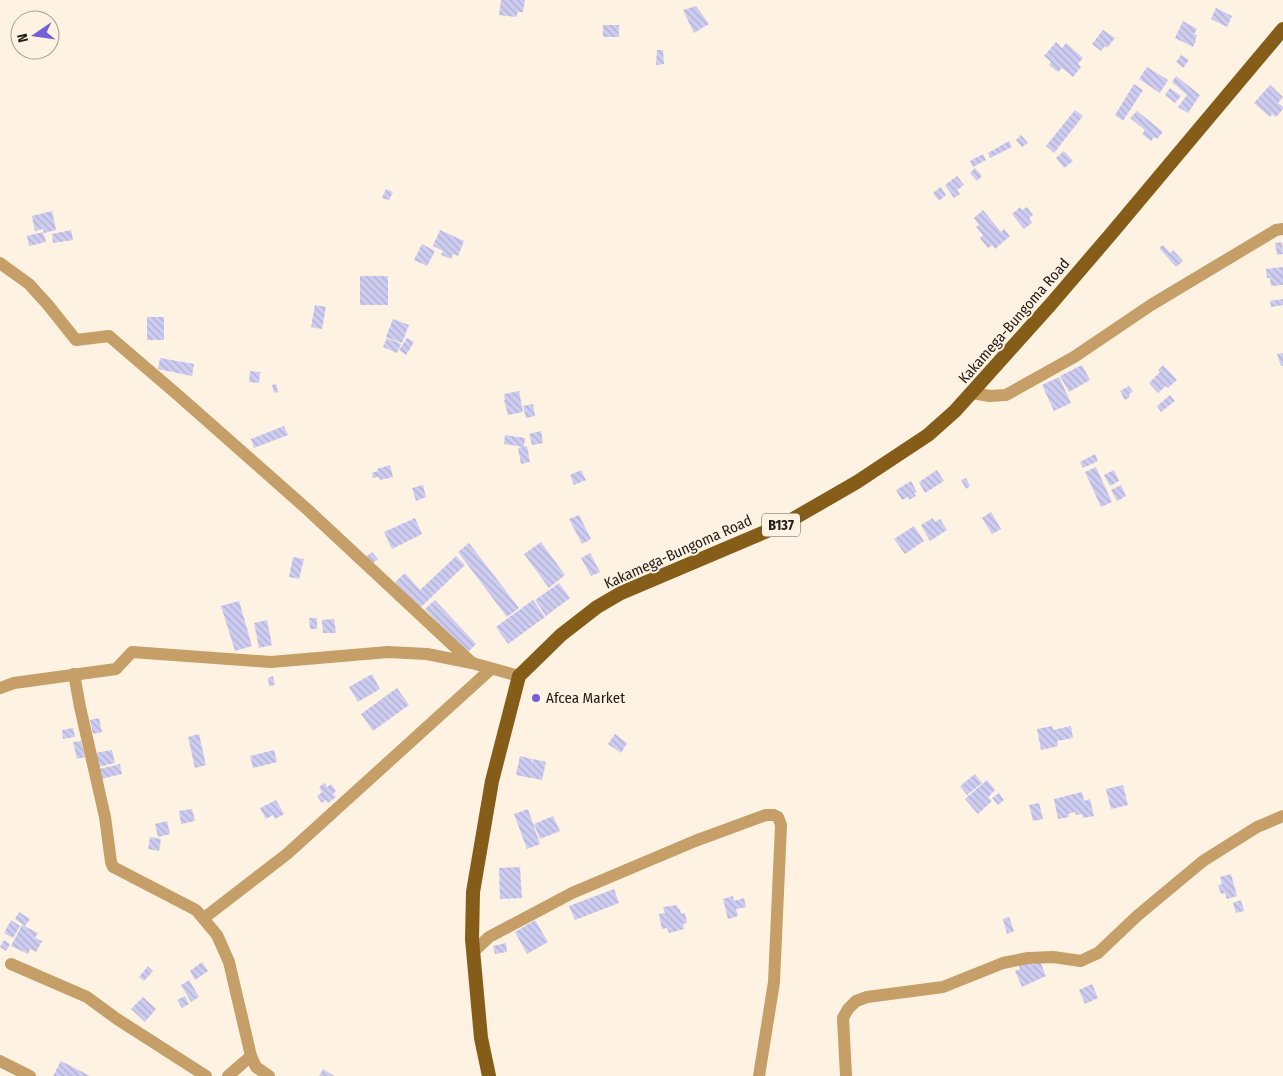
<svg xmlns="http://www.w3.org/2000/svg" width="1283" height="1076" font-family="'Fira Sans Condensed',sans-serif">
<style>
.building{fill:url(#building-back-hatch)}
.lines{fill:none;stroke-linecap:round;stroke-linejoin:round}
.minor{stroke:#c59e68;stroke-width:12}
.primary{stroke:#855c18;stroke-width:14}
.poi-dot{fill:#745fd9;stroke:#fef2e3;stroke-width:2}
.labels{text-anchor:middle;stroke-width:4;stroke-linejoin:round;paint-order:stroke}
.shield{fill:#fef2e3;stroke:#635c54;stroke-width:1}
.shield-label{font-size:14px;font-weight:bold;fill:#211c16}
.street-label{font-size:15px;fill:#211c16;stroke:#fef2e3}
.poi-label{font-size:15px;fill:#211c16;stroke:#fef2e3;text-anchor:start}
</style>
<defs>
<pattern id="building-back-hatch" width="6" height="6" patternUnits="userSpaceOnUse" patternTransform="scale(1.25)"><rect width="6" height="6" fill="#cdccf1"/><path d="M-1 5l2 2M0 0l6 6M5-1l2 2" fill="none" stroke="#b0afce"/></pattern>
</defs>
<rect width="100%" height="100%" fill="#fef2e3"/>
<g class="building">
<polygon points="501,0 525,0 523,12 518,12 516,17 499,15"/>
<polygon points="696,6 709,24 694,33 683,10"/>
<polygon points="1216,8 1232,16 1227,27 1211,19"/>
<polygon points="1183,21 1197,29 1194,34 1197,35 1195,41 1196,41 1193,47 1175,38"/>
<rect x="603" y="25" width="16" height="12"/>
<polygon points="1103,30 1115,38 1107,48 1105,46 1101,51 1092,44"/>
<polygon points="1056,42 1062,48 1066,43 1083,58 1078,64 1081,67 1073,77 1062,68 1058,72 1049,65 1051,62 1044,56"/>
<polygon points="657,50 663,50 664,64 656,65"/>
<polygon points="1181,55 1189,60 1183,68 1176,62"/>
<polygon points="1147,67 1168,80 1160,93 1139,79"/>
<polygon points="1176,76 1200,95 1188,113 1178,107 1187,95 1172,82"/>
<polygon points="1134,84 1143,90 1123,121 1115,115"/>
<polygon points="1270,85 1283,97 1278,103 1283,107 1283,109 1276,117 1272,114 1270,117 1254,103"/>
<polygon points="1170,88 1181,96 1175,103 1165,95"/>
<polygon points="1075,110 1083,116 1054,153 1046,146"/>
<polygon points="1137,111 1163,132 1157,139 1154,137 1151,141 1142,134 1145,130 1130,118"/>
<polygon points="1021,135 1028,143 1022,147 1016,140"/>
<polygon points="1009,141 1012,147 990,158 988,153"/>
<polygon points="1064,151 1073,161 1064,168 1056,158"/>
<polygon points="983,154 986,160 973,167 970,161"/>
<polygon points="975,168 982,176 977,181 970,173"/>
<polygon points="957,176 964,185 957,190 960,194 954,198 945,185"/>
<polygon points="941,187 946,195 939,201 933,193"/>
<polygon points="386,189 393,192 389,200 382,198"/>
<polygon points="1020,207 1022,210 1027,207 1033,215 1029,218 1032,223 1024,229 1012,214"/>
<polygon points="983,210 1001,232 1004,229 1010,236 995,249 992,245 988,248 980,238 983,235 976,227 979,225 974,218"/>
<polygon points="52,211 56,230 44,233 43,229 35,231 32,216"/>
<polygon points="71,230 73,240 53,243 52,234"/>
<polygon points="440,230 464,241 458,256 453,254 451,259 441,255 443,251 433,246"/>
<polygon points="43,232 46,242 29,246 27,236"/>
<polygon points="1282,242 1283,254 1277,255 1275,243"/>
<polygon points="422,244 435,251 427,266 414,260"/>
<polygon points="1163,245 1170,253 1173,250 1183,261 1176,267 1159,248"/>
<polygon points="1283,267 1283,285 1271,286 1270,278 1267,278 1266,269"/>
<rect x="360" y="276" width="28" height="29"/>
<polygon points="1283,299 1283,305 1271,307 1270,301"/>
<polygon points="315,305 326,307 322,329 311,327"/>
<rect x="147" y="317" width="17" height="23"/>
<polygon points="393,319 409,325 402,343 386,337"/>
<polygon points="387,338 401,344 397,353 383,347"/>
<polygon points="407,338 414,342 406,355 399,350"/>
<polygon points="1283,353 1283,366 1281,366 1277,354"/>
<polygon points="160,358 194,364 192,376 158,369"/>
<polygon points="1082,365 1090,380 1069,392 1060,376"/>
<polygon points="1163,365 1177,380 1168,388 1166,386 1158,393 1149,383 1160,372 1158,370"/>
<polygon points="250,371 260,372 259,383 249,382"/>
<polygon points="1059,377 1071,403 1054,411 1042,385"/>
<polygon points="276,384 278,392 274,393 272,385"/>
<polygon points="1129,386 1133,392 1129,394 1130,397 1125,400 1120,391"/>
<polygon points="519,391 523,412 508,415 504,400 505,400 504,394"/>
<polygon points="1170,395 1175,401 1161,412 1157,406"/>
<polygon points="533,404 535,416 526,418 523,406"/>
<polygon points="284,426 288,435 254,448 251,439"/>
<polygon points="541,431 543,443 532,445 529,434"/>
<polygon points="505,435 525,438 524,447 504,444"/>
<polygon points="527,446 530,462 521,464 518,448"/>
<polygon points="1095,454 1098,461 1083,468 1080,462"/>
<polygon points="390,465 393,477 380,480 379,477 373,478 372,473 378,471 377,469"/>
<polygon points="1096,467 1112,502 1101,507 1085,472"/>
<polygon points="581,470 586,480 574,485 570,475"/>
<polygon points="937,470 944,481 925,493 919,482"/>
<polygon points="1114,470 1119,481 1110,486 1104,475"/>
<polygon points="966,478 970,486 966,489 961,480"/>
<polygon points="911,481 917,492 914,493 916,496 909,500 908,497 902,500 896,490"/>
<polygon points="423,485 426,497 416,501 412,488"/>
<polygon points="1121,485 1126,496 1117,501 1111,490"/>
<polygon points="991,512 1001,529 992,534 982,518"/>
<polygon points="579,515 591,539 582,544 569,519"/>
<polygon points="415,518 422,534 392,549 384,532"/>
<polygon points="933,518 935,522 940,519 947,530 930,541 921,525"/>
<polygon points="914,526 924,541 905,554 894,539"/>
<polygon points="541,542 565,575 549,588 524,554"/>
<polygon points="469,543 519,608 507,617 458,552"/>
<polygon points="372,552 378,559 369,566 363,559"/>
<polygon points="590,553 600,572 591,576 581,558"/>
<polygon points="456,556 465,565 420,608 395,582 405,573 420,590"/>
<polygon points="293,557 304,559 299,579 289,577"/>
<polygon points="559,583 570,598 546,616 535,600"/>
<polygon points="435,600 476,644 466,654 425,609"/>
<polygon points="533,600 545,617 508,644 496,627"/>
<polygon points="239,601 252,646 235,651 221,606"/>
<polygon points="309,618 317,618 317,629 310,629"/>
<polygon points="334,619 336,633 323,633 322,620"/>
<polygon points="267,620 272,645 259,648 254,623"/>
<polygon points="372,674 380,689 358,702 349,687"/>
<polygon points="273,676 275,685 269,686 268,678"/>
<polygon points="397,688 409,705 373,731 361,714"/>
<polygon points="99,718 102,732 93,734 90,720"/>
<polygon points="1052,726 1053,730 1071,726 1073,738 1057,741 1058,746 1041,750 1037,729"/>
<polygon points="73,728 75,737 63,739 62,730"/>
<polygon points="199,734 206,765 195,768 188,737"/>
<polygon points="615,734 627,743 621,753 608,744"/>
<polygon points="81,741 85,757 77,759 73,742"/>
<polygon points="112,750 115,763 98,767 95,753"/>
<polygon points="274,750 277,762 253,768 250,756"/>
<polygon points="520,756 532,759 531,766 533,759 546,762 542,780 516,775"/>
<polygon points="120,764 122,774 101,779 99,769"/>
<polygon points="975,774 982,783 967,795 960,786"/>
<polygon points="987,780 995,790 988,797 992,801 978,814 965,799"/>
<polygon points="325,783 327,787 331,784 336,791 333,794 336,797 328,803 326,800 322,803 317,796 322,792 319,787"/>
<polygon points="1123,785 1128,805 1111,809 1106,789"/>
<polygon points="1082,792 1084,801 1090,799 1094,816 1083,818 1082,814 1076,815 1075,812 1068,814 1069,817 1058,819 1054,799"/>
<polygon points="999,793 1004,800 998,805 992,798"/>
<polygon points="276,800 284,814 275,819 273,815 266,819 260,808"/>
<polygon points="1039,803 1043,819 1033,821 1029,805"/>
<polygon points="192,809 195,821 181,824 179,811"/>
<polygon points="528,809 540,844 527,849 514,814"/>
<polygon points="553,816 560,831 540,839 534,824"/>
<polygon points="167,821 170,834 158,837 155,824"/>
<polygon points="150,837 161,839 159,851 148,849"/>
<polygon points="520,867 522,898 500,899 499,868"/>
<polygon points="1231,874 1237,896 1227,899 1225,893 1221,894 1218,885 1222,884 1220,877"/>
<polygon points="614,889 619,903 575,920 569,906"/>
<polygon points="733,896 734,901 744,898 746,907 736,909 738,916 728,919 723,899"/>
<polygon points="1241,900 1244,911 1236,913 1233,903"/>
<polygon points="677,905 678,909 680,909 681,914 685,913 687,923 683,924 684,929 669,933 667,928 662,929 659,914 665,913 663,907"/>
<polygon points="19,912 30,919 25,926 15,919"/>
<polygon points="1009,917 1014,931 1007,934 1003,919"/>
<polygon points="11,920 20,926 13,938 4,933"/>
<polygon points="535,920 548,942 527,954 515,932"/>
<polygon points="22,925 38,933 35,938 42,941 36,952 30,949 28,954 11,946"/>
<polygon points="4,940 10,944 6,951 0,947"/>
<polygon points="506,943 507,952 495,954 493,946"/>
<polygon points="1030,961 1032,965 1040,961 1046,976 1022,987 1015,971 1020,969 1019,966"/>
<polygon points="202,962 208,971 195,980 190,971"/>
<polygon points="148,966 153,971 144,981 139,977"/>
<polygon points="189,980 199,997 191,1002 181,985"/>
<polygon points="1092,984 1098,998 1085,1004 1079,990"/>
<polygon points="185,996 189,1004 182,1008 177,1000"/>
<polygon points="143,997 156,1009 145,1022 131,1009"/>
<polygon points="61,1061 90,1076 53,1076"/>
<polygon points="323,1069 334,1076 319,1076"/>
</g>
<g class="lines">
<g class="minor">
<polyline points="0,263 29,284 48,305 76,340 109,336 179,396 308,510 472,663"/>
<polyline points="972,393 990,396 1006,395 1074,357 1151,305 1276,230 1283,229"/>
<polyline points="74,674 80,707 105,817 111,862 113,867 117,869 196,910 217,935 229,962 251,1056 256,1067 269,1076"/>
<polyline points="0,688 14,683 116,669 132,652 271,662 388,652 427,654 472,663 519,676"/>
<polyline points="204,918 287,854 491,669"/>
<polyline points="473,952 489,937 572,893 695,841 766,815 774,815 778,817 781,825 774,982 759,1076"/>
<polyline points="11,964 87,997 117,1019 206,1076"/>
<polyline points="0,1061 30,1076"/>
<polyline points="228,1076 251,1056"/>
<polyline points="846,1076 843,1018 848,1009 856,1001 867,997 943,987 1003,963 1028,958 1053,957 1081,961 1087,958 1098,953 1137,916 1203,861 1257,827 1283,816"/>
</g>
<polyline class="primary" points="489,1076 481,1038 472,939 473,892 492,781 519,676 561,635 597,607 621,593 786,523 857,482 928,435 955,411 1051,304 1111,234 1283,29"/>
</g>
<circle class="poi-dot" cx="536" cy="698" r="5"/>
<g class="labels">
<rect class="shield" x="762" y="513.5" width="38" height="23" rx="4"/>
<g class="shield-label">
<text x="781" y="530">B137</text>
</g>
<g class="street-label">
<text transform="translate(1014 321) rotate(-49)" y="5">Kakamega-Bungoma Road</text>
<text transform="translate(678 552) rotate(-24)" y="5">Kakamega-Bungoma Road</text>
</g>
<g class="poi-label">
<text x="546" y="703">Afcea Market</text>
</g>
</g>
<g transform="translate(35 35) rotate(257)"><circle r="24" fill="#fef2e3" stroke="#a69c91"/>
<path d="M0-4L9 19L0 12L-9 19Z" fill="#745fd9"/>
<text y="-8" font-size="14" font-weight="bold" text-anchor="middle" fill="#211c16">N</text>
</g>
</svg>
